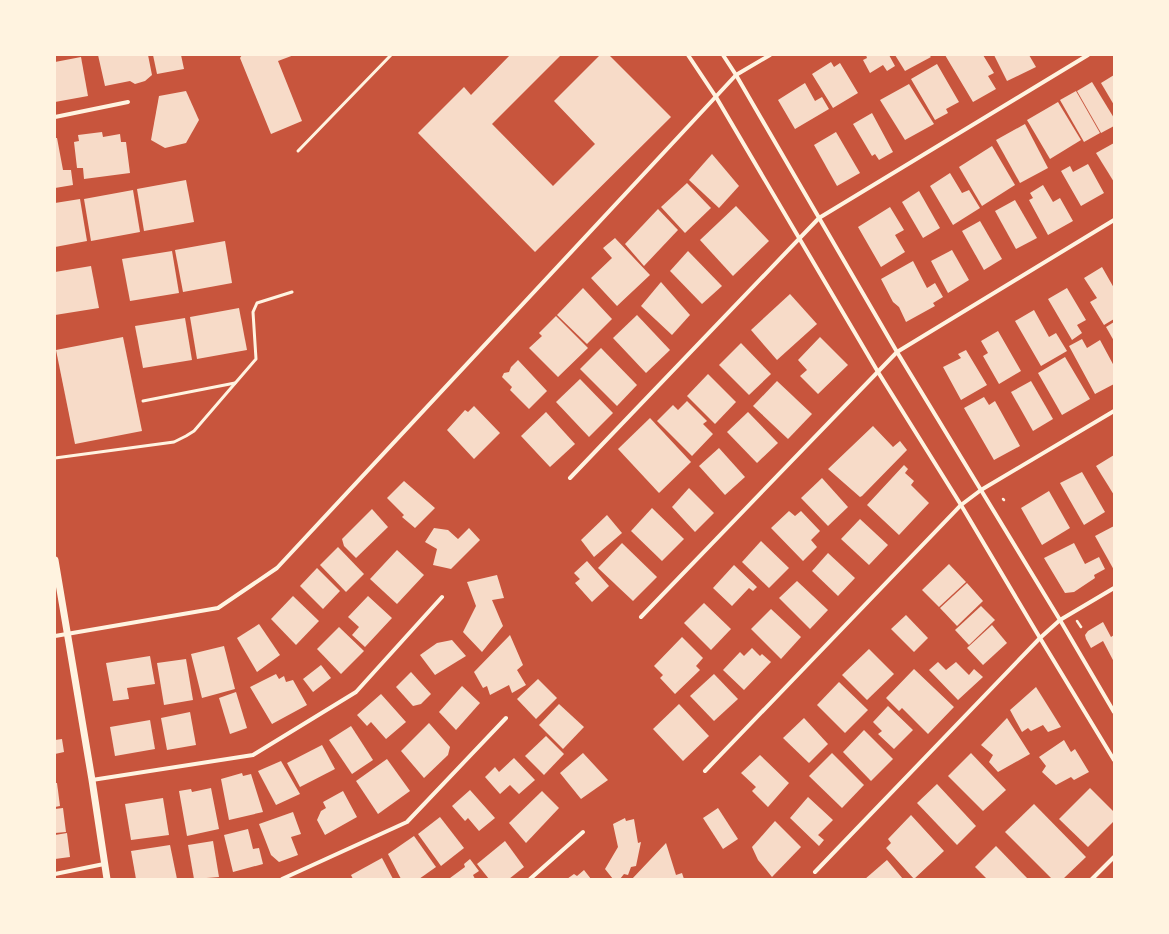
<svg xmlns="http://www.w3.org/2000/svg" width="1169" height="934" font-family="'Alegreya Sans',sans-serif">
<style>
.building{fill:#f7dbc8}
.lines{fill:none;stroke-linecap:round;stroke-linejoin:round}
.path{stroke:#fff3e0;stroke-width:2.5}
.service{stroke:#fff3e0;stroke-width:3}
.minor{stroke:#fff3e0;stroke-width:4}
.tertiary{stroke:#fff3e0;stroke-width:7}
</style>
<rect width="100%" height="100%" fill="#c8553d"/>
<g class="building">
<polygon points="98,55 148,55 152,75 145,81 135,84 130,81 105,86"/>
<polygon points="153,55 181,55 184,69 157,74"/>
<polygon points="242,55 294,55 278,61 302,121 271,134 240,58"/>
<polygon points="510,55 561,55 492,124 553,186 595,144 554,101 600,55 609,55 671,117 535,252 418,133 464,87 471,95"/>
<polygon points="866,55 889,55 895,66 887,71 883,65 870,73 863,60 867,58"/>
<polygon points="895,55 929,55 931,57 905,71"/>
<polygon points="945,55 983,55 994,73 988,76 996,89 973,102"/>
<polygon points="994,55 1029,55 1036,67 1007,81"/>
<polygon points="81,57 88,96 55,102 55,62"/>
<polygon points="831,62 834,67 840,63 858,93 833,108 812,74"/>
<polygon points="937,64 959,102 946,109 948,113 935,120 911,79"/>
<polygon points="1114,75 1114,105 1101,83"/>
<polygon points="1092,82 1114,118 1114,126 1101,133 1077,91"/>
<polygon points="805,83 815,101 822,97 829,109 795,129 778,100"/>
<polygon points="909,84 934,124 905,140 880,100"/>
<polygon points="186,91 199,120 186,143 165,148 151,140 159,96"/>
<polygon points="1076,91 1100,133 1084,142 1060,100"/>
<polygon points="1058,102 1081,140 1050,159 1027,120"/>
<polygon points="872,113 893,152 879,160 875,154 872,156 853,124"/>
<polygon points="1025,124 1048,168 1020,183 996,140"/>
<polygon points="102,132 103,137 120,134 121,142 126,142 130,173 84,179 83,168 77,168 74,142 79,141 78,135"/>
<polygon points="836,132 860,173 837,186 814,145"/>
<polygon points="55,138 57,138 63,170 71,170 73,185 55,188"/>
<polygon points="1114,143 1114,182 1096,153"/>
<polygon points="992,146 1015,185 982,206 959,167"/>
<polygon points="712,154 739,186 719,208 689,180"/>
<polygon points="1088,164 1104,193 1081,206 1061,171 1070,166 1073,172"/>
<polygon points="950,173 962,193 969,190 980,208 953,225 930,186"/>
<polygon points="186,180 194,222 144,231 137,189"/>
<polygon points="687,183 711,208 685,233 661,207"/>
<polygon points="1043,185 1053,202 1060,198 1073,221 1048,235 1029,200 1033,198 1030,193"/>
<polygon points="133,190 140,232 91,241 84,199"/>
<polygon points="919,191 940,228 923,238 902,202"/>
<polygon points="80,199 87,241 55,247 55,203"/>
<polygon points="1015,200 1037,238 1016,249 995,211"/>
<polygon points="736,206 769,241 733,276 700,240"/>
<polygon points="890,207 904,230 895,235 905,252 881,267 858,227"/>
<polygon points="658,209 678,230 644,266 625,244"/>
<polygon points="980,221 1002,259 984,270 962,231"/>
<polygon points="615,238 650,275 617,306 591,278 612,258 603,248"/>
<polygon points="225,241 232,283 183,292 175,250"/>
<polygon points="952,250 969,280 948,293 931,261"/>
<polygon points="172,251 179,293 130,301 122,259"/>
<polygon points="688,251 722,286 702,304 670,271"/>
<polygon points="913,261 927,288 935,283 943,297 933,303 935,306 906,322 899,307 893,302 881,279"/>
<polygon points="91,266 99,308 55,315 55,272"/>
<polygon points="1102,267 1114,288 1114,319 1104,325 1090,302 1097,298 1084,278"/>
<polygon points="661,282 690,315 672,335 641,306"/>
<polygon points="583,288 612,319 587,344 557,315"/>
<polygon points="1067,288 1086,320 1077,325 1082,333 1072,340 1048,299"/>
<polygon points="790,294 817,324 777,360 751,330"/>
<polygon points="239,308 247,350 197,359 190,317"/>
<polygon points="1034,310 1049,337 1056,333 1067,351 1041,366 1015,321"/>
<polygon points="637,315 670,350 646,373 613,338"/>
<polygon points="556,316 588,348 558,377 529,348 542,336 539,333"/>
<polygon points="185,318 192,360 143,368 135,326"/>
<polygon points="1114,322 1114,341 1106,327"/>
<polygon points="998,331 1021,371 999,384 983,356 988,353 981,341"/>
<polygon points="123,337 142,431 75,444 56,350"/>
<polygon points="820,337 848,365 818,394 800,376 807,370 798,360"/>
<polygon points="1082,339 1087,348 1100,340 1114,366 1114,384 1095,394 1069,346"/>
<polygon points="741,343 771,374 749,395 719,365"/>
<polygon points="601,348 637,385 617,406 580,369"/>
<polygon points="966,350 987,385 961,400 943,367 961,358 958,354"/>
<polygon points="1065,357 1090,399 1062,415 1038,373"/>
<polygon points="518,360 547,391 529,409 510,390 512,387 502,377 504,373 509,372 511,367"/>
<polygon points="708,374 736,402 715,424 687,396"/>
<polygon points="580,379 613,413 589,437 556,402"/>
<polygon points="777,381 812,414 788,439 753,406"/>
<polygon points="1031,381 1053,419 1033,431 1011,392"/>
<polygon points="984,397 989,405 995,401 1020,446 994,460 964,408"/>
<polygon points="687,401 707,421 703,424 713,434 692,456 657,421 673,405 678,410"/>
<polygon points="474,406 500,433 474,459 447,430 465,410 468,412"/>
<polygon points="546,412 575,444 550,467 521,436"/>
<polygon points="748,412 778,443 757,463 727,432"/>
<polygon points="650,418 691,462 659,493 618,449"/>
<polygon points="873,426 893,447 900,441 907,450 862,496 860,497 828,469"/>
<polygon points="719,448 745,477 725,495 699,466"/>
<polygon points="1114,455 1114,495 1096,466"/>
<polygon points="904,465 908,469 905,473 914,481 911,485 929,503 899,535 867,505"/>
<polygon points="1082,472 1105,512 1084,525 1060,483"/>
<polygon points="822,478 848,507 828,526 801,498"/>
<polygon points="404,481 435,508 415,528 402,517 404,515 387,498"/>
<polygon points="689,488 714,513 695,532 672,507"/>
<polygon points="1049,491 1070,528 1042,545 1021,508"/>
<polygon points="652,508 684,539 662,561 631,531"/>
<polygon points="372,509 388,527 356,558 344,546 342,539"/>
<polygon points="789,511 795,516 801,511 820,531 811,540 817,547 803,561 771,528"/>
<polygon points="607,515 622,533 594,557 581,540"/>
<polygon points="860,519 888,545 869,565 841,539"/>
<polygon points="1114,526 1114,570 1095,536"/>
<polygon points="434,528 448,530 458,539 469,528 480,540 451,569 433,565 437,549 425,542"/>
<polygon points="761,541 789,568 769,588 742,562"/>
<polygon points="622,543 657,577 633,601 598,568"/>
<polygon points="1074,543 1085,564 1099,557 1105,569 1094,575 1095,578 1074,592 1065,593 1044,558"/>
<polygon points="338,547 364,574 346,592 320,565"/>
<polygon points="397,550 424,575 397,604 370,579"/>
<polygon points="828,553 855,578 838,596 812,571"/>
<polygon points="587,561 609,586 592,602 575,583 580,579 574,573"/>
<polygon points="949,564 966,582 939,607 922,590"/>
<polygon points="734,565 757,587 753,591 749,588 732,606 713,588"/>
<polygon points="317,568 340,591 323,609 300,586"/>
<polygon points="497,575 504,598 492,600 503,626 482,652 463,632 476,606 467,582"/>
<polygon points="797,581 828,610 810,629 779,598"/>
<polygon points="967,583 983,601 957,626 940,608"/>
<polygon points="293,596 319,621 296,645 271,619"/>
<polygon points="368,596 392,618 365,647 352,635 359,627 348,617"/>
<polygon points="704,603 731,629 711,650 684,623"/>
<polygon points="981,606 995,620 969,645 955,630"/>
<polygon points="771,609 801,637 781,659 751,629"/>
<polygon points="906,615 928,638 914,652 891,629"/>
<polygon points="1103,622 1111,637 1114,635 1114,662 1103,641 1091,648 1086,639 1085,635 1088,631"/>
<polygon points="259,624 280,655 257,672 237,638"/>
<polygon points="992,625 1007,643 983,665 967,648"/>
<polygon points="339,627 364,651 341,674 317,649"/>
<polygon points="510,635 523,665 517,670 526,685 512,693 509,685 490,695 487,686 483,688 474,672"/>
<polygon points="682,637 703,658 696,666 700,670 675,694 660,678 663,675 654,666"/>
<polygon points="452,640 466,656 435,675 420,655 437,643"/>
<polygon points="224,646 235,689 202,698 191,654"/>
<polygon points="752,648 760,656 762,654 771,662 744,690 723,670 740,652 744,656"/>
<polygon points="869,649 894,674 867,700 842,675"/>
<polygon points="150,656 155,684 127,688 129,699 113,701 106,663"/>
<polygon points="186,659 193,700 164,705 157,663"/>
<polygon points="938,662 946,670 956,662 969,675 974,669 983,677 958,700 929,670"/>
<polygon points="321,665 331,678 313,692 303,679"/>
<polygon points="914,669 954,707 928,734 902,708 899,711 886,698"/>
<polygon points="411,672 431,694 421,704 413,706 396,687"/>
<polygon points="276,674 279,679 284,676 286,682 293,680 307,705 272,724 250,687"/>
<polygon points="714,674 738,699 714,721 690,696"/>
<polygon points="538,679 557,698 536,719 517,699"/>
<polygon points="839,682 868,710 845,733 817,705"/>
<polygon points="462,686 480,703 456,730 439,712"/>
<polygon points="1036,687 1061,727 1048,732 1043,725 1031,731 1028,728 1022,732 1010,710"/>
<polygon points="236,692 247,728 230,734 219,698"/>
<polygon points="381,694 406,722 386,739 371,722 367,726 357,715"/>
<polygon points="559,704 584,727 563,749 539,725"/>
<polygon points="679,704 709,736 683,761 653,729"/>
<polygon points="888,706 913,730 894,749 878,734 882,731 873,722"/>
<polygon points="190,712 196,745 167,750 161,718"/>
<polygon points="804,718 828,744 809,763 783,738"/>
<polygon points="1007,718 1030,754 998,772 989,762 993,755 981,745"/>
<polygon points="150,720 155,749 115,756 110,727"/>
<polygon points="429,723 450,747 448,755 424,778 401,751"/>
<polygon points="351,726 373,760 352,774 329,740"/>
<polygon points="864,730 893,759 871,781 843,752"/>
<polygon points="546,736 564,754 544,775 525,756"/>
<polygon points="62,739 64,752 55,754 55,740"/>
<polygon points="1064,740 1071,752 1075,749 1089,772 1074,780 1071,777 1056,785 1042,772 1046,766 1039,757"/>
<polygon points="322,745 335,769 300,787 287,763"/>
<polygon points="583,753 608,780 581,799 560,773"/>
<polygon points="832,753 864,785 842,808 809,776"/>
<polygon points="971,753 1006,790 983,811 948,776"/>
<polygon points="760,755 789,783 768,807 752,791 756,787 741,773"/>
<polygon points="514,758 535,780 519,794 510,785 500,794 485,777 495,767 499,772"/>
<polygon points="387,759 410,791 378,814 356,781"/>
<polygon points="281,761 300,794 276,805 258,771"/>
<polygon points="242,773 243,776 251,774 263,812 229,820 221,779"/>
<polygon points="55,783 57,783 60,806 55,807"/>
<polygon points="937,784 976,826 957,845 917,803"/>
<polygon points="211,788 219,829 187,836 179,791 191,789 192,792"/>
<polygon points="1090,788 1114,812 1114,821 1088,847 1059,819"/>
<polygon points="470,790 495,818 479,831 468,818 465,821 452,806"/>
<polygon points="343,791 357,817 325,835 317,820 321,811 326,808 323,802"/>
<polygon points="542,791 559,808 526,843 509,823"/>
<polygon points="808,797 833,820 818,835 824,840 819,846 790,818"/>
<polygon points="163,798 169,835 131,840 125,804"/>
<polygon points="1034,804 1086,857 1063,879 1052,879 1005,832"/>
<polygon points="63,808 66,832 55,833 55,809"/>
<polygon points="718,808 738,839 723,849 703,818"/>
<polygon points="293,812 301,834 291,837 298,855 279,862 271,855 259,824"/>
<polygon points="911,815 944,851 914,879 886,848 891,843 888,839"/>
<polygon points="440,817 464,848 441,866 418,834"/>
<polygon points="625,818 626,821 634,819 638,843 641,842 636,866 631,867 628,875 624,874 620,879 613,879 605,869 618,847 613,824"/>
<polygon points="775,821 801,847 772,877 758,860 752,847"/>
<polygon points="248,829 253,849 259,848 263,864 233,872 224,835"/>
<polygon points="67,833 70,857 55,859 55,835"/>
<polygon points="414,836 436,867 419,879 401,879 388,854"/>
<polygon points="213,841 219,877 194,879 188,845"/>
<polygon points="505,841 524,867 509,879 489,879 477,864"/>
<polygon points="666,843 676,875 682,873 684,879 632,879"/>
<polygon points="170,845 177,879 136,879 131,851"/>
<polygon points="996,846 1028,879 987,879 975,867"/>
<polygon points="382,858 393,879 353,879 351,875"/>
<polygon points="470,859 479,871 473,875 475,879 450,879 450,878 465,867 464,864"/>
<polygon points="887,860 903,879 865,879"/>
<polygon points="584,870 591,879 567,879 574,874 577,876"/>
</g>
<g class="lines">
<g class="path">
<polyline points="1003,499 1004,500"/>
<polyline points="1077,621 1081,627"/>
</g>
<g class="service">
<polyline points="298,151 391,55"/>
<polyline points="143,401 235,383"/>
<polyline points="55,458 174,442 186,436 194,431 256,359 253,312 257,303 292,292"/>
</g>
<g class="minor">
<polyline points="688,55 716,97 878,372 961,505 1040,638 1114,760"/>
<polyline points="723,55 736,75 897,352 1060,620 1114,712"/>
<polyline points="55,117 128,102"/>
<polyline points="570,478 819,218 1088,55"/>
<polyline points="641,617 897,352 1114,220"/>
<polyline points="55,636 218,608 277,568 736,75 770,55"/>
<polyline points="705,771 961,505 981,490 1114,411"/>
<polyline points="92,780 253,755 356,692 442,597"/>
<polyline points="815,872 1040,638 1060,620 1114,588"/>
<polyline points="55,874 104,864"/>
<polyline points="282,879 407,822 506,718"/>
<polyline points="530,879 583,832"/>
<polyline points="1092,879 1114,857"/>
</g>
<polyline class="tertiary" points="55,560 92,780 107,879"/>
</g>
<rect width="1169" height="934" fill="none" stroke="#fff3e0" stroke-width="112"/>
</svg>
